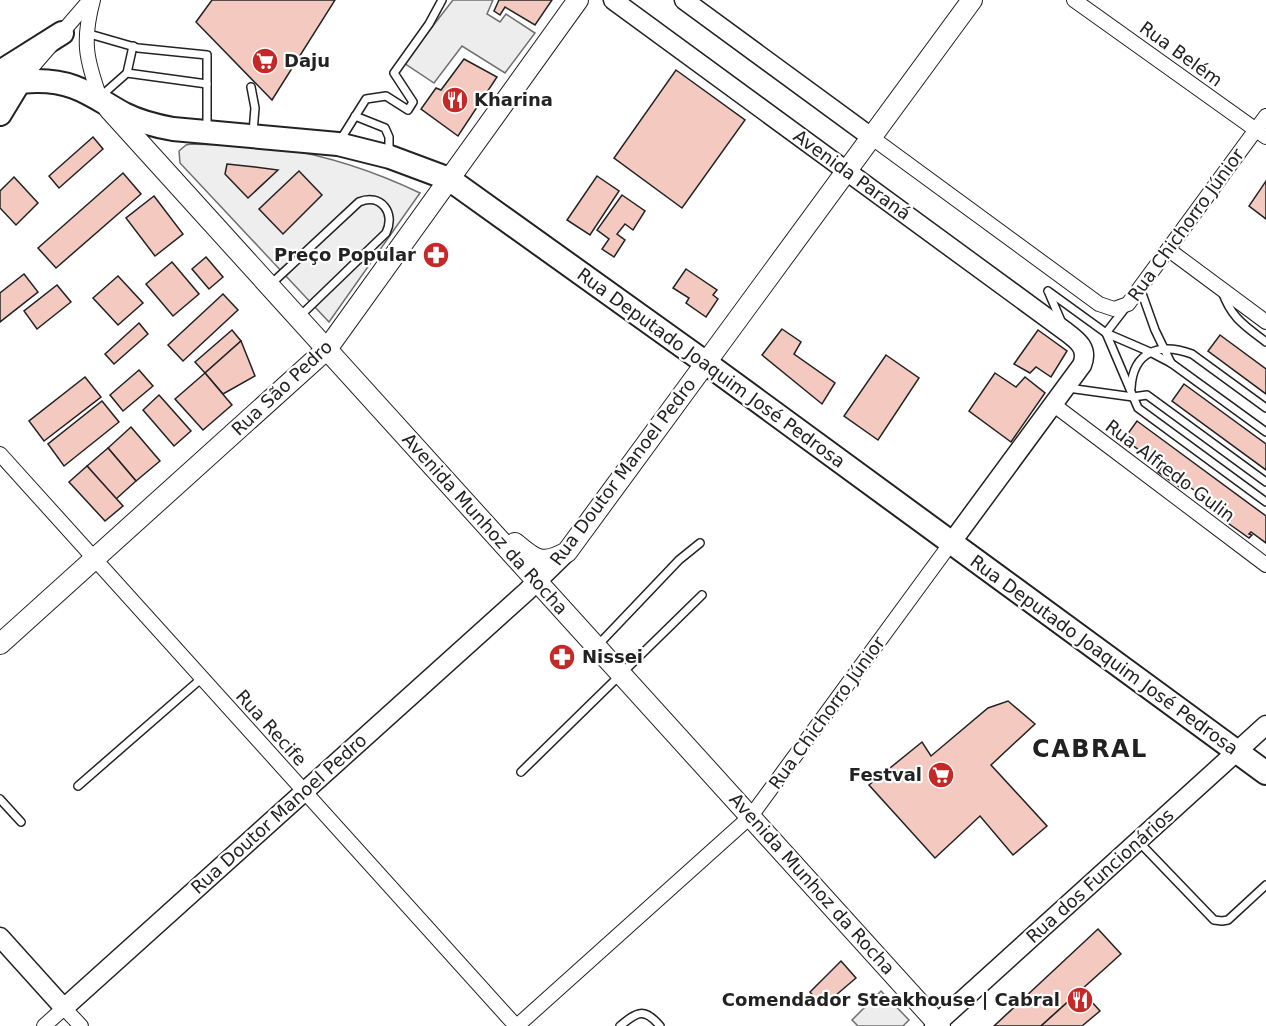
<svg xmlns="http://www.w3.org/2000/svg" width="1266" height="1026" font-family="'DejaVu Sans',sans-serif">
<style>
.green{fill:#eee;stroke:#6f6f6f;stroke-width:1.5}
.parking{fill:#ededed;stroke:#6f6f6f;stroke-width:1.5}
.building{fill:#f3c9c0;stroke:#222;stroke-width:1.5}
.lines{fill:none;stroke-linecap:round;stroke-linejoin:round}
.service-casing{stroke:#222;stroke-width:10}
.minor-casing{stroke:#222;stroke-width:16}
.tertiary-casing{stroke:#222;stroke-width:21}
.secondary-casing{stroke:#222;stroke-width:22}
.primary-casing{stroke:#222;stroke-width:26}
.service{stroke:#fff;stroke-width:7}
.minor{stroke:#fff;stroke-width:14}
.tertiary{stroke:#fff;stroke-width:18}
.secondary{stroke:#fff;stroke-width:20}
.primary{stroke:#fff;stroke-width:22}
.labels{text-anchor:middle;stroke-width:4.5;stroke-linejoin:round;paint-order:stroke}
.street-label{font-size:18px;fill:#222;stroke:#fff}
.poi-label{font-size:18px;font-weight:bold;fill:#222;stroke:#fff;text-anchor:start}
.district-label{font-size:24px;font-weight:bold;letter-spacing:1.5px;fill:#222;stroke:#fff}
</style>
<rect width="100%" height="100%" fill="#fff"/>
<path class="green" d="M 191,144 C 220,145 250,144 279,148 C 328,156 374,171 420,193 L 329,322 L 180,163 L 179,151 L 186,145 Z"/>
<g class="parking">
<polygon points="453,0 493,0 487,14 500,22 506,14 535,33 505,73 462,46 434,83 404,63"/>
<polygon points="881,991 909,1020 903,1026 858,1026 852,1020"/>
</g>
<g class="building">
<polygon points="212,0 335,0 272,100 196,22"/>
<polygon points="499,0 552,0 535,25 505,7 500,15 494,11"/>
<polygon points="464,59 497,77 458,136 421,109 436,88 441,90"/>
<polygon points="676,70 745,120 682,208 614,158"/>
<polygon points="93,137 103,149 59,188 49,176"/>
<polygon points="227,164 255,167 278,170 248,198 225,174"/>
<polygon points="299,171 322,195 283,234 259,209"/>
<polygon points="123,173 141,194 56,268 38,248"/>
<polygon points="597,176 619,191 590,235 567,220"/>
<polygon points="14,177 38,203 16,225 0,208 0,191"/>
<polygon points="1266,181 1266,219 1249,206"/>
<polygon points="622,195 645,211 633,230 625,224 617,234 625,240 614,257 602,249 609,239 597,230"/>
<polygon points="154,196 183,234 155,256 126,218"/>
<polygon points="206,257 223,277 209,289 192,269"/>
<polygon points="172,262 199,294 173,316 146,284"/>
<polygon points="686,269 717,290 713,295 718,299 706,317 686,303 689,298 673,288"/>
<polygon points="24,274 38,292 0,322 0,293"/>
<polygon points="118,276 143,303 118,325 93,298"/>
<polygon points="57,285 71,302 37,329 24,311"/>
<polygon points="223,294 238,310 183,361 168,345"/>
<polygon points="139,323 148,334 114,364 105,354"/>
<polygon points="782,329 801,342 794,354 835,383 822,404 762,355"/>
<polygon points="232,330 241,341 205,373 195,362"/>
<polygon points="1038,330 1067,351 1051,377 1036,367 1030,373 1014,364"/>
<polygon points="1220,335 1266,369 1266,394 1208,351"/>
<polygon points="241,341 255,376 223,394 205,373"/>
<polygon points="886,355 919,378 878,440 844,416"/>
<polygon points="139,370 153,386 123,411 110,395"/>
<polygon points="205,373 232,405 203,430 175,399"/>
<polygon points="995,373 1016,387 1025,377 1045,393 1011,442 969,411"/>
<polygon points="85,377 101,397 44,441 29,421"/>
<polygon points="1184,384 1266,444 1266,470 1172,401"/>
<polygon points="159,395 191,431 174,446 143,410"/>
<polygon points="102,401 119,422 64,466 48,444"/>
<polygon points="1137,421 1266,516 1266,543 1251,532 1249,534 1252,535 1249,538 1225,521 1228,518 1231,520 1232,518 1183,482 1182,489 1158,472 1161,468 1165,469 1124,439"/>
<polygon points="131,427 160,461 136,481 108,448"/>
<polygon points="108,448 136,481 116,499 87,466"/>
<polygon points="87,466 123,506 105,521 69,482"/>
<polygon points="1008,701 1035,724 991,765 1047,826 1013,855 980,816 935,858 869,785 922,742 931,756 988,708"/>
<polygon points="1098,929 1121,954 1041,1026 994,1026"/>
<polygon points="841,961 856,978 822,1007 810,992"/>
<polygon points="1081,990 1100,1011 1082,1026 1041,1026"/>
</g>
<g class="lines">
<defs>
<g id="service">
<polyline points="86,33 138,48 207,55 207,127"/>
<polyline points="127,73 207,84"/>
<polyline points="251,87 255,108 253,132"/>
<polyline points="101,96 127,73 133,46"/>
<polyline points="355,116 385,128 389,137 389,152"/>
<polyline points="339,142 366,99 386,96 408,110 413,102 394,73 429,24 442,0"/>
<path d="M 271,284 L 359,202 C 381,193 396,213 386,233 L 299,317"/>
<polyline points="1140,288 1155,330 1171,363"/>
<polyline points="1048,291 1106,333 1150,352 1171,363 1266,432"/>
<path d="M 1222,291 C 1231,318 1245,326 1266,342"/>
<polyline points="1049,293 1061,321"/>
<polyline points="1106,333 1138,408 1266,502"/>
<polyline points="1106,333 1126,307"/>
<polyline points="1068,388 1133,397 1147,395 1266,482"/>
<path d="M 1131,388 C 1133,351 1160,342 1192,354 L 1266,408"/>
<polyline points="598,645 679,560 700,543"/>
<polyline points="521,772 702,595"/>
<polyline points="78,786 202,678"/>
<polyline points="0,799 21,822"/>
<polyline points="1138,841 1214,920 1222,921 1228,920 1266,885"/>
<path d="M 620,1026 C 637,1012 644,1007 660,1026"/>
</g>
<g id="minor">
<path d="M 93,0 C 82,41 86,59 100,98"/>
<polyline points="1074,0 1266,137"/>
<polyline points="20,81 90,0"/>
<polyline points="871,137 1099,304 1114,309 1128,304 1266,116"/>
<polyline points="1169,250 1266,322"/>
<polyline points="1054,405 1266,565"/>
<polyline points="0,454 516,1026"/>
<polyline points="44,1026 64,1008 81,1026"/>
<polyline points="517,1026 751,816 951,543"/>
</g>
<g id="tertiary">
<path d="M 613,0 L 1065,331 C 1077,340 1089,348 1082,365 L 951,543"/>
<polyline points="684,0 871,137"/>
<polyline points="0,937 64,1008 526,592 566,553"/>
<polyline points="934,1026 1266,725"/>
</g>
<g id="secondary">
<polyline points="109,109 940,1026"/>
<path d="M 515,543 C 535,560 542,566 567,552 L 972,0"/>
<polyline points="0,644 327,349 578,0"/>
</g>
<g id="primary">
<polyline points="0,72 62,33"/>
<path d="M 0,84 C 25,81 50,78 74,87 C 93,94 107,105 124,114 C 140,122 156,126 173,129 L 338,144 L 390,157 L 449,179 L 706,363 L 1266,773"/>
<polyline points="0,114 20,81"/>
</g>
</defs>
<use href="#service" class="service-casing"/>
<use href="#minor" class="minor-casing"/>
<use href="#tertiary" class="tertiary-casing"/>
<use href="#secondary" class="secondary-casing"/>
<use href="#primary" class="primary-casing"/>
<use href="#service" class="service"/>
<use href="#minor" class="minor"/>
<use href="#tertiary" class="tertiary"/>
<use href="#secondary" class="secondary"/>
<use href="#primary" class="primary"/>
</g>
<defs>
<symbol id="supermarket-disc" viewBox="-11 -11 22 22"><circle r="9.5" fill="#c62828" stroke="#fff"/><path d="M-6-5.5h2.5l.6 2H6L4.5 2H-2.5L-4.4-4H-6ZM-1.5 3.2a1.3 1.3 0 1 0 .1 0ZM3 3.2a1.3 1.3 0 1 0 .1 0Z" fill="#fff"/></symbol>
<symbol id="restaurant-disc" viewBox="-11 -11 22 22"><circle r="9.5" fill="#c62828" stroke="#fff"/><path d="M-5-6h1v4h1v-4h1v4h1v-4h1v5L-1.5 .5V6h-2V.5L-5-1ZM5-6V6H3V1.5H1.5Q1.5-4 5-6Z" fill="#fff"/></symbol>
<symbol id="pharmacy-disc" viewBox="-11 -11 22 22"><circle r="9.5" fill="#c62828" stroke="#fff"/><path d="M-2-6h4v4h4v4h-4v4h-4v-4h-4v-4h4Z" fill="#fff"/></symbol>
</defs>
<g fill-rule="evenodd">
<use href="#supermarket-disc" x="250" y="46" width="30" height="30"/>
<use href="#restaurant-disc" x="440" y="85" width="30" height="30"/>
<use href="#pharmacy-disc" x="421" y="240" width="30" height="30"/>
<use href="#pharmacy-disc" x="547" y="642" width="30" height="30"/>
<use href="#supermarket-disc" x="926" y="760" width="30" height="30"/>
<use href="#restaurant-disc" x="1065" y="985" width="30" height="30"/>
</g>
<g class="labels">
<g class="street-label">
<text transform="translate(1181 54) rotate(36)" y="6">Rua Belém</text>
<text transform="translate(852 175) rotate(36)" y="6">Avenida Paraná</text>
<text transform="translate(1186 225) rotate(-54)" y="6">Rua Chichorro Júnior</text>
<text transform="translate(711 368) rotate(36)" y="6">Rua Deputado Joaquim José Pedrosa</text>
<text transform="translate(282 388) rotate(-43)" y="6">Rua São Pedro</text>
<text transform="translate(1170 471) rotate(37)" y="6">Rua Alfredo Gulin</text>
<text transform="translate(623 472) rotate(-53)" y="6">Rua Doutor Manoel Pedro</text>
<text transform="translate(485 524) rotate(48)" y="6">Avenida Munhoz da Rocha</text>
<text transform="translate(1104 655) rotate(36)" y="6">Rua Deputado Joaquim José Pedrosa</text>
<text transform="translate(827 713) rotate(-54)" y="6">Rua Chichorro Júnior</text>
<text transform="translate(271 728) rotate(48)" y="6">Rua Recife</text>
<text transform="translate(279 814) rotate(-42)" y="6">Rua Doutor Manoel Pedro</text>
<text transform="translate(1100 876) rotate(-42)" y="6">Rua dos Funcionários</text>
<text transform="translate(812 884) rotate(48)" y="6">Avenida Munhoz da Rocha</text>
</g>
<g class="poi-label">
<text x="284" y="67">Daju</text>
<text x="474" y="106">Kharina</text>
<text x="416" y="261" text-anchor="end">Preço Popular</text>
<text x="582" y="663">Nissei</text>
<text x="922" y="781" text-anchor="end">Festval</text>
<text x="1060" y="1006" text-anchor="end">Comendador Steakhouse | Cabral</text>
</g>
<g class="district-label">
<text x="1090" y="757">CABRAL</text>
</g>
</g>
</svg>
